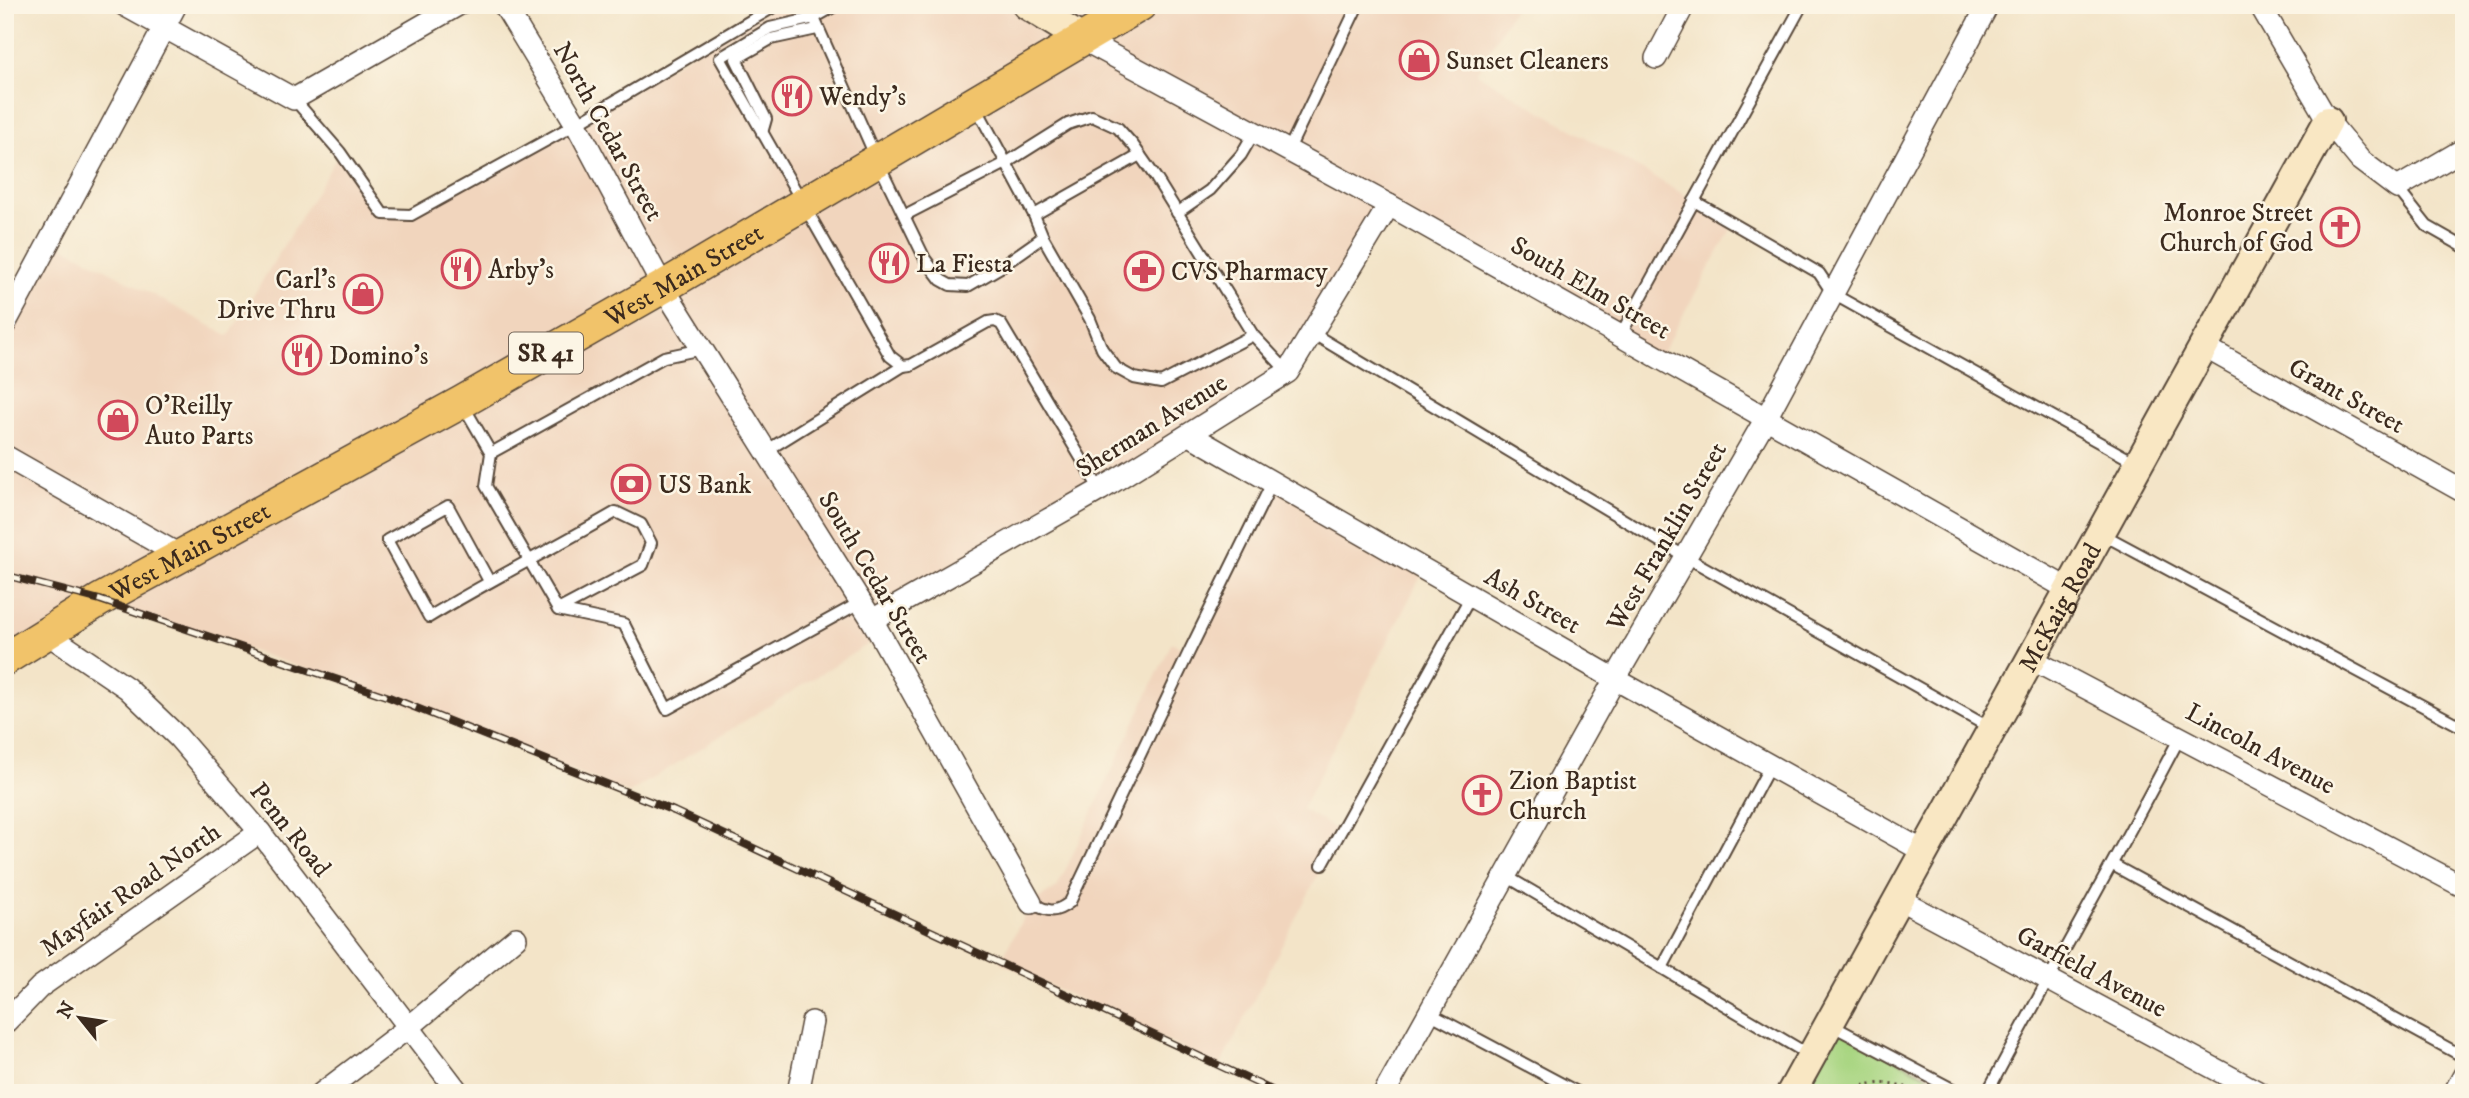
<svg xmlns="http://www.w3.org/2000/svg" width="2469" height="1098" font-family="'IM FELL DW Pica',serif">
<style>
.built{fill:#f1d5bd}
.green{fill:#a8d581;stroke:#728050;stroke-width:2}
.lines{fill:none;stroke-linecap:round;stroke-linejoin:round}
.lane-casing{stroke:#574638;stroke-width:14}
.street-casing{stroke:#574638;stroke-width:24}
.secondary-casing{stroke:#574638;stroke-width:32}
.primary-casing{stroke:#574638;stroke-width:35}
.path{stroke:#574638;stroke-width:3.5;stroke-dasharray:2 5;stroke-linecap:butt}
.lane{stroke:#fff;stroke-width:10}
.street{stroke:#fff;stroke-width:21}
.secondary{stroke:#f9e7c3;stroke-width:28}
.primary{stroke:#f1c36a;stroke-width:32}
.rail-casing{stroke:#3b2a1e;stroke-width:8}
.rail{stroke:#fcf5e5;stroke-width:5;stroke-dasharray:16;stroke-linecap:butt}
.labels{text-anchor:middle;stroke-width:5;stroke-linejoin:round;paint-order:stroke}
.shield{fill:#fcf5e5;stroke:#75675a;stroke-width:2}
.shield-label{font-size:24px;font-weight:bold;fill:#3b2a1e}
.poi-label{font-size:26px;fill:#3b2a1e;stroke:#fcf5e5;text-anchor:start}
.street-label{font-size:26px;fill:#3b2a1e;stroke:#fcf5e5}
</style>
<rect width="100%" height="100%" fill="#fcf5e5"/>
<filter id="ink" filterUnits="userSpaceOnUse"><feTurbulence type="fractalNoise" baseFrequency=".0143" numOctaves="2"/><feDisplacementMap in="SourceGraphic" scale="14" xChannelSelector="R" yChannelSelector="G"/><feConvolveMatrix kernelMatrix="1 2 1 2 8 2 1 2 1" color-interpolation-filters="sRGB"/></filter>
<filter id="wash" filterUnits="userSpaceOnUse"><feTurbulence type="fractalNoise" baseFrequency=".00686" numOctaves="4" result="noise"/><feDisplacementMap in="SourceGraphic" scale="28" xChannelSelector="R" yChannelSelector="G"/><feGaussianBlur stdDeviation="1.57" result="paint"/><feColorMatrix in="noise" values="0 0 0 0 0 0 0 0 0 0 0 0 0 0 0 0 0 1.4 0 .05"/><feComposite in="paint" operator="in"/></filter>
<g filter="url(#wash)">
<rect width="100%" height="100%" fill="#f3e4c8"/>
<g class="built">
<polygon points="777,5 1516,5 1476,73 1734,224 1659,358 1389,205 1288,372 872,619 881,636 629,793 389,697 100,600 5,659 5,324 50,239 229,336 340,152 383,214 411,215"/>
<polygon points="1272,483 1424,570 1302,809 1340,832 1220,1066 1000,962 1031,903 1057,888 1172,642 1188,652"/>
</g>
<polygon class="green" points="1829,1023 1960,1093 1791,1093"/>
</g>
<g filter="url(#ink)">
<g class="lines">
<defs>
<g id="lane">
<polyline points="814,18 837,5"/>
<polyline points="294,99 340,152 383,214 411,215 576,124 777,5"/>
<polyline points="975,105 1034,215 1043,237 1090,319 1102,349 1116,368 1134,378 1161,383 1253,335"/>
<polyline points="762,133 766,119 736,59 771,39 817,29"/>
<polyline points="1289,149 1358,5"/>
<polyline points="2397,188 2427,226 2464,247"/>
<polyline points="1694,201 1819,273 1833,294 2138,464"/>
<polyline points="1177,213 1210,190 1241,155 1255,131"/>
<polyline points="905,215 1006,163 1068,124 1092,116 1118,128 1133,145 1156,178 1253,335 1288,372"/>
<polyline points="1034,215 1140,155"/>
<polyline points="1043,237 999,268 968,286 950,285 941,280 925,259 877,160 814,18 770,28 720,58 890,356 903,366 911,365 988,322 995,321 1001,324 1100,490"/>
<polyline points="1312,333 1686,557 1992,729"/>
<polyline points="1620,336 1802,5"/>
<polyline points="463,405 491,453 486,486 558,610 624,624 667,709 861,602"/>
<polyline points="766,451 903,366"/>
<polyline points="491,453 664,357 702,349"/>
<polyline points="2102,534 2464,728"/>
<path d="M 489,581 L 448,506 L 387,540 L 429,617 C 490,580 554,548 616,512 L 641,524 L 651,543 L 643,565 L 558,610"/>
<polyline points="1322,865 1471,596"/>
<polyline points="2113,865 2464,1057"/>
<polyline points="1506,876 1811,1056"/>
<path d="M 1031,903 C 1048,912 1055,914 1070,902 L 1189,652 L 1272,483"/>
<polyline points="1662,968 1770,766"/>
<polyline points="1429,1013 1579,1093"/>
<polyline points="1831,1025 1960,1093"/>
<path d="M 1987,1093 C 2050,974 2117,857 2180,737"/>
</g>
<g id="street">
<polyline points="124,5 294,99 458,5"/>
<polyline points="504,5 576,124 663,287 872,620 1031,903"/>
<polyline points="2260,5 2328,121 2360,160 2397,188 2464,149"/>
<polyline points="1082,39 1389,205 2068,589"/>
<polyline points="1656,58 1684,5"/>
<polyline points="5,324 176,5"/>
<polyline points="2203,346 2464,492"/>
<polyline points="1190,435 1615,679 1923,851"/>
<polyline points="5,456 181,556"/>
<polyline points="872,620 1100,490 1288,372 1389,205"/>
<polyline points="46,633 127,688 178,737 260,832 459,1093"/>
<polyline points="2031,659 2464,887"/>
<polyline points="1897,898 2260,1093"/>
<polyline points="5,1023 40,987 260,832"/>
<polyline points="1386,1090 1615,679 1765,420 1988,5"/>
<polyline points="322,1093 409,1027 516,938"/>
<polyline points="798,1093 812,1022"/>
<polyline points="2454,1093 2464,1075"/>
</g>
<g id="secondary">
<polyline points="1027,5 1082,39"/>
<path id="s1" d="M 1791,1093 L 2328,121"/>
</g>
<g id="primary">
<path id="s2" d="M 5,659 L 100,600 L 462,402 L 663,287 L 1140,5"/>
</g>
</defs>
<use href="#lane" class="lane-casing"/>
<use href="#street" class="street-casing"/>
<use href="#secondary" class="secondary-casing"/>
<use href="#primary" class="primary-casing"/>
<path class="path" d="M 1843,1093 C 1865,1082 1894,1078 1916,1093"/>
<use href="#lane" class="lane"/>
<use href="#street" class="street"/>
<use href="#secondary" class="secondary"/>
<use href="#primary" class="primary"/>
<defs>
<polyline id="rail" points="5,575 100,600 389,697 674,811 1278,1093"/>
</defs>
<use href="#rail" class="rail-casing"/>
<use href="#rail" class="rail"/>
</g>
</g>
<defs>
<symbol id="shop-ring" viewBox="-11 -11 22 22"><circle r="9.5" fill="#fcf5e5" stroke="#d1495b" stroke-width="1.5"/><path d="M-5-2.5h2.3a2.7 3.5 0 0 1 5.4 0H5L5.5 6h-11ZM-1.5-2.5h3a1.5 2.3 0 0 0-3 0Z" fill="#d1495b"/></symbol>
<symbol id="restaurant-ring" viewBox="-11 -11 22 22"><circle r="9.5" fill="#fcf5e5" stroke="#d1495b" stroke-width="1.5"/><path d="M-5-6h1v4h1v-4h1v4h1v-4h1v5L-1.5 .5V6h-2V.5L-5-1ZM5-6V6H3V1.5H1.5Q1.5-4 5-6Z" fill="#d1495b"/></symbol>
<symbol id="church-ring" viewBox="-11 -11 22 22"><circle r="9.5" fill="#fcf5e5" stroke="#d1495b" stroke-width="1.5"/><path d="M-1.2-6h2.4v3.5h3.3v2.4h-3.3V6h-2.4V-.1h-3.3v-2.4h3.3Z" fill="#d1495b"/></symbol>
<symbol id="pharmacy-ring" viewBox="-11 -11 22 22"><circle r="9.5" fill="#fcf5e5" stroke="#d1495b" stroke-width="1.5"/><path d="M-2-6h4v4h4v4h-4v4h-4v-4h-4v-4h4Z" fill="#d1495b"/></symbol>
<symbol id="bank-ring" viewBox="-11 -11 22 22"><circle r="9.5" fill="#fcf5e5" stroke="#d1495b" stroke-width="1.5"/><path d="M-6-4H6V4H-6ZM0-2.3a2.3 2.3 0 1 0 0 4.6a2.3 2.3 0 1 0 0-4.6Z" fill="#d1495b"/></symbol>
</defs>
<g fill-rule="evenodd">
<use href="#shop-ring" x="1397" y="38" width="44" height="44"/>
<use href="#restaurant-ring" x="770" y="74" width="44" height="44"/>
<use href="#church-ring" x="2318" y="205" width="44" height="44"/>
<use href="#restaurant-ring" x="867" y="241" width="44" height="44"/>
<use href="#restaurant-ring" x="439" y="247" width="44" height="44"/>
<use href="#pharmacy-ring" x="1122" y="249" width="44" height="44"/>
<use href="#shop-ring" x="341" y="272" width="44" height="44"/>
<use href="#restaurant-ring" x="280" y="333" width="44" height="44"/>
<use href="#shop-ring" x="96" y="398" width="44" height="44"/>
<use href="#bank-ring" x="609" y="462" width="44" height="44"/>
<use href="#church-ring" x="1460" y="773" width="44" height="44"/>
</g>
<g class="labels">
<rect class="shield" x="509" y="332.5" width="74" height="41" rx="5"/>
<g class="shield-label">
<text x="546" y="361">SR 41</text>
</g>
<g class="poi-label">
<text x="1446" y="69">Sunset Cleaners</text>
<text x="819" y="105">Wendy's</text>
<text x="2313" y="221" text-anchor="end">Monroe Street<tspan x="2313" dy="30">Church of God</tspan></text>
<text x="916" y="272">La Fiesta</text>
<text x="488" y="278">Arby's</text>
<text x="1171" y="280">CVS Pharmacy</text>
<text x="336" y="288" text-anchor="end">Carl’s<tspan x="336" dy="30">Drive Thru</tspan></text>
<text x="329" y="364">Domino's</text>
<text x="145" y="414">O'Reilly<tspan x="145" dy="30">Auto Parts</tspan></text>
<text x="658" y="493">US Bank</text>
<text x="1509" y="789">Zion Baptist<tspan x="1509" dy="30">Church</tspan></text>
</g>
<g class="street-label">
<text transform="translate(609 131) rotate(61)" y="9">North Cedar Street</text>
<text dy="9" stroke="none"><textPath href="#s2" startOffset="780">West Main Street</textPath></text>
<text transform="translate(1591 287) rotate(30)" y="9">South Elm Street</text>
<text transform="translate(2347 395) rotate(29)" y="9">Grant Street</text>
<text transform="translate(1151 425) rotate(-32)" y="9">Sherman Avenue</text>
<text transform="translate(1666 536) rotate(-60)" y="9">West Franklin Street</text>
<text dy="9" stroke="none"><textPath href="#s2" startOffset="214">West Main Street</textPath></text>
<text transform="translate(876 577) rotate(59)" y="9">South Cedar Street</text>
<text transform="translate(1533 600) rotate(30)" y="9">Ash Street</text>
<text dy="9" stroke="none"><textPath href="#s1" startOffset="555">McKaig Road</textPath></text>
<text transform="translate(2261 748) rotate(28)" y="9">Lincoln Avenue</text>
<text transform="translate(291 829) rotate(51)" y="9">Penn Road</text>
<text transform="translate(130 889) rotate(-35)" y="9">Mayfair Road North</text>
<text transform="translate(2092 971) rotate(28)" y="9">Garfield Avenue</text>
</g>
</g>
<rect width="2469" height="1098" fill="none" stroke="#fcf5e5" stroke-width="28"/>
<g transform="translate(80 1018) rotate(300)" stroke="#fcf5e5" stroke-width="5" paint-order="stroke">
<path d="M0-5L12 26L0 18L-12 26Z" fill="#3b2a1e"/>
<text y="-10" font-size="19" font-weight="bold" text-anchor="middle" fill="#3b2a1e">N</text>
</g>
</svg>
